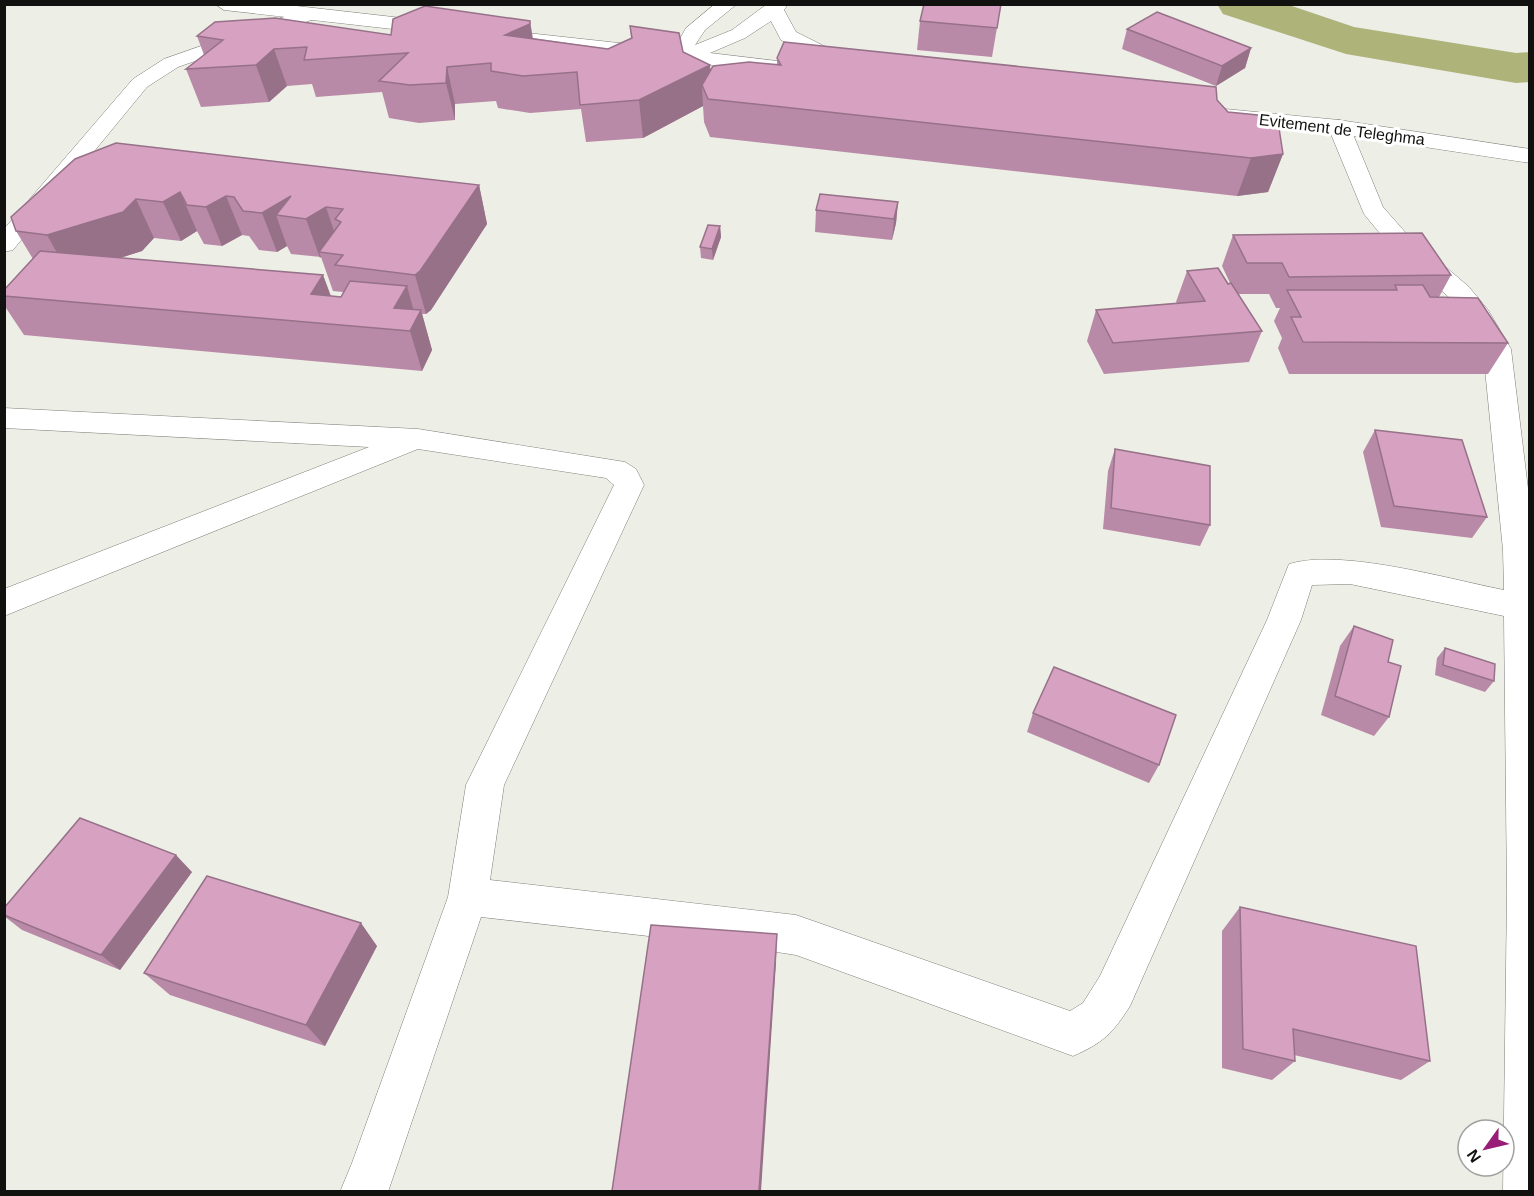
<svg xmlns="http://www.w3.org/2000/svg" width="1534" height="1196" font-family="Arial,sans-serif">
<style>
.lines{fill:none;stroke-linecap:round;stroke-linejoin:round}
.river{fill:#aeb37a;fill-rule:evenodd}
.minor-casing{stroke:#7d7e77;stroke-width:1}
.primary-casing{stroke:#7d7e77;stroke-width:1}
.minor{fill:#fff;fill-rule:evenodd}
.primary{fill:#fff;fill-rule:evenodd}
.wall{fill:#b98aa7;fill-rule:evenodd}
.shaded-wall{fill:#967188}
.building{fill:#d7a1c2;stroke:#967188;stroke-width:1.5}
.labels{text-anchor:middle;stroke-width:6;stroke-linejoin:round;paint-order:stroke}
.far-street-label{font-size:16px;fill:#11120f;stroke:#fff}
</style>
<rect width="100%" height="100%" fill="#edeee6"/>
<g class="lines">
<polygon class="river" points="1217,4 1286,4 1354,27 1516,53 1530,52 1530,82 1516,83 1346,54 1223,14"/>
<defs>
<g id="minor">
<polygon points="310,8 320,14 317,18 178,67 147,87 13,250 4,252 4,229 133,79 164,59"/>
<path d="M 1339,120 L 1347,122 L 1350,127 L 1383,207 L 1405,232 L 1469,287 L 1488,310 L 1511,349 L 1530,505 L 1530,1192 L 1503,1192 L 1507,894 L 1504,616 L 1350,584 L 1312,585 L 1301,620 L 1130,1006 C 1113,1033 1103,1043 1073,1056 L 796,955 L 745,947 L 481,917 L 388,1192 L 340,1192 L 352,1163 L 448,897 L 466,785 L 614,485 L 606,478 L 418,449 L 4,616 L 4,589 L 369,447 L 4,428 L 4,408 L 418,429 L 625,462 L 636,469 L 644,485 L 504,785 L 490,880 L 796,915 L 1070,1011 L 1083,1003 L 1100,976 L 1267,620 L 1289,564 C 1341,548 1448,579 1504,590 L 1503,550 L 1483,349 L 1467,319 L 1451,299 L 1387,242 L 1364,214 L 1328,127 L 1331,122 Z"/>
</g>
<g id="primary">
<polygon points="215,4 279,4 437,22 447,28 437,34 224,10"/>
<polygon points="715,4 737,4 705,30 695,45 732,30 767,4 788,4 784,10 796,32 848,58 851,62 848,66 834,66 781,40 771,21 745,38 710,53 786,62 793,64 796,68 793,72 786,74 518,44 508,38 518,32 674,49 686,28"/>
<polygon points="1225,109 1339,120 1530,149 1530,163 1339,134 1217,120 1214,115 1217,110"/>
</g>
</defs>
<use href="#minor" class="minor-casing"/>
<use href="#primary" class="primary-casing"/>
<use href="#minor" class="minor"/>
<use href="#primary" class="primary"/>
</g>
<g class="wall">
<polygon points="1001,4 992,57 917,50 920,21"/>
<polygon points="630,26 683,52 711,69 777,65 777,58 1217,100 1228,112 1283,154 1268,192 1237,196 710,137 704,122 703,106 643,138 586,142 581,109 530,113 498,108 496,101 455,104 455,120 419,123 389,118 382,92 316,97 312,84 287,86 269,102 201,107 186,69 204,55 197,36 391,35 533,38 608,49 631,38"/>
<polygon points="1127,29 1251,48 1245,68 1216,86 1122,49"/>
<path d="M 75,159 L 479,185 L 487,224 L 431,310 L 426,314 L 422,314 L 432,350 L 422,371 L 24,335 L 4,305 L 4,290 L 33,259 L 16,231 ZM 197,231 L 204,244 L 222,246 L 242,235 L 249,236 L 259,250 L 277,252 L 287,246 L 291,254 L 321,257 L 333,291 L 343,292 L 341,297 L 331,296 L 323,275 L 120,258 L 142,251 L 154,238 L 181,241 Z"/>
<polygon points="898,202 896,223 892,240 815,232 816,210"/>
<polygon points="720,226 721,237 713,260 701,258 700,247"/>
<polygon points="1233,235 1451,275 1439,297 1508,343 1488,374 1289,374 1278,348 1282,338 1274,321 1280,308 1276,308 1269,294 1238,294 1262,331 1249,362 1104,374 1087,341 1096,310 1177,303 1176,302 1187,271 1228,284 1230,283 1222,266"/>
<polygon points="1375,430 1487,517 1472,538 1381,527 1363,452"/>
<polygon points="1115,449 1210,525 1200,546 1103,529 1108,471"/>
<polygon points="1354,626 1388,662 1389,717 1374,736 1321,715 1340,646"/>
<polygon points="1445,648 1494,681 1485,692 1435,675 1437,658"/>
<polygon points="1033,713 1159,765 1149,783 1027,732"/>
<polygon points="192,872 120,970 22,930 4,916 4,908"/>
<polygon points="1240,907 1430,1061 1401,1080 1294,1055 1295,1061 1272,1080 1222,1068 1222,931"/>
<polygon points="377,946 325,1046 170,995 144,973"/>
</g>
<g class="shaded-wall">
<polygon points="530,21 536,57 505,35"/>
<polygon points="1251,48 1245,68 1216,86 1222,66"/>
<polygon points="274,49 287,86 269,102 256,65"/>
<polygon points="710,65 712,100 702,85 703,106 643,138 639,100"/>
<polygon points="447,67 455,104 455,120 446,83"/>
<polygon points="1283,154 1268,192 1237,196 1251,158"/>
<polygon points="479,185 487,224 431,310 426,314 415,275"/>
<polygon points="180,192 197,231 181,241 163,202"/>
<polygon points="226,196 242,235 222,246 206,207"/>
<polygon points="291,196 276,215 287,246 277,252 262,213"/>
<polygon points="136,199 154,238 142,251 69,274 47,235"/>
<polygon points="898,202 896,223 892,240 894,219"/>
<polygon points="326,207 339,246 319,252 321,257 320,258 306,219"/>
<polygon points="720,226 721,237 713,260 712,249"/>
<polygon points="323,275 337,314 311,294"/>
<polygon points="407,286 416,319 421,310 432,350 422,371 410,331 394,308"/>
<polygon points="176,855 192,872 120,970 101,955"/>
<polygon points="361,923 377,946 325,1046 306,1025"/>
<polygon points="777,934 776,963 761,1191 759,1191"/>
</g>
<g class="building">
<polygon points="924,4 1001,4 997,28 920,21"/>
<polygon points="425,6 530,21 530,24 505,35 608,49 632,38 630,26 679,33 683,52 710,65 639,100 580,105 577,72 523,76 491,71 491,63 447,67 446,83 410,85 379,81 408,53 304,60 307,47 274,49 256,65 186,69 223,40 197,36 215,22 275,18 391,35 393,19"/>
<polygon points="1157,12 1251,48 1222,66 1127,29"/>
<polygon points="784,42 1216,87 1217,100 1228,112 1268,116 1279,128 1283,154 1251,158 708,99 702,85 713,66 749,62 781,65 777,58"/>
<polygon points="116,143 479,185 420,271 415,275 335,265 343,255 319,252 341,222 335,219 343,209 326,207 306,219 276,215 291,196 262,213 243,211 234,197 226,196 206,207 187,205 180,192 163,202 136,199 123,212 47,235 16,231 11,217 75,159"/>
<polygon points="820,194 898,202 894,219 816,210"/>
<polygon points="708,225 720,226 712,249 700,247"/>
<polygon points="1422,233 1451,275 1289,277 1282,263 1247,263 1233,235"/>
<polygon points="40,251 323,275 311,294 341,297 350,281 407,286 394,308 421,310 410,331 4,296 4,290"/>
<polygon points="1218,268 1228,284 1231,283 1262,331 1113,343 1096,310 1205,301 1187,271"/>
<polygon points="1395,285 1423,285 1430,297 1478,298 1508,343 1303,342 1291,317 1301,317 1287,290 1397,290"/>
<polygon points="1375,430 1462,440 1487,517 1394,506"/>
<polygon points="1115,449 1210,466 1210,525 1111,508"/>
<polygon points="1354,626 1393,640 1388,662 1401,666 1389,717 1335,696"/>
<polygon points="1445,648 1495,664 1494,681 1443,665"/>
<polygon points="1054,667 1176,715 1159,765 1033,713"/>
<polygon points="80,818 176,855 101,955 4,915 4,908"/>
<polygon points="207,876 361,923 306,1025 144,973"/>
<polygon points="1240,907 1416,946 1430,1061 1293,1029 1295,1061 1243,1049"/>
<polygon points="651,925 777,934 759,1191 612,1191"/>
</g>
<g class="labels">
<g class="far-street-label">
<text transform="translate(1342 129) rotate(7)" y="6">Evitement de Teleghma</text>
</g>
</g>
<rect width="1534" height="1196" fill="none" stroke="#11120f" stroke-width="12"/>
<g transform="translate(1486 1148) rotate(236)"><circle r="28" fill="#ffffff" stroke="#a0a09f" stroke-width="1.5"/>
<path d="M0-4.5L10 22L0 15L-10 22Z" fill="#981d77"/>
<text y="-9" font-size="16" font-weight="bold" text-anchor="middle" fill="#11120f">N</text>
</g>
</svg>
